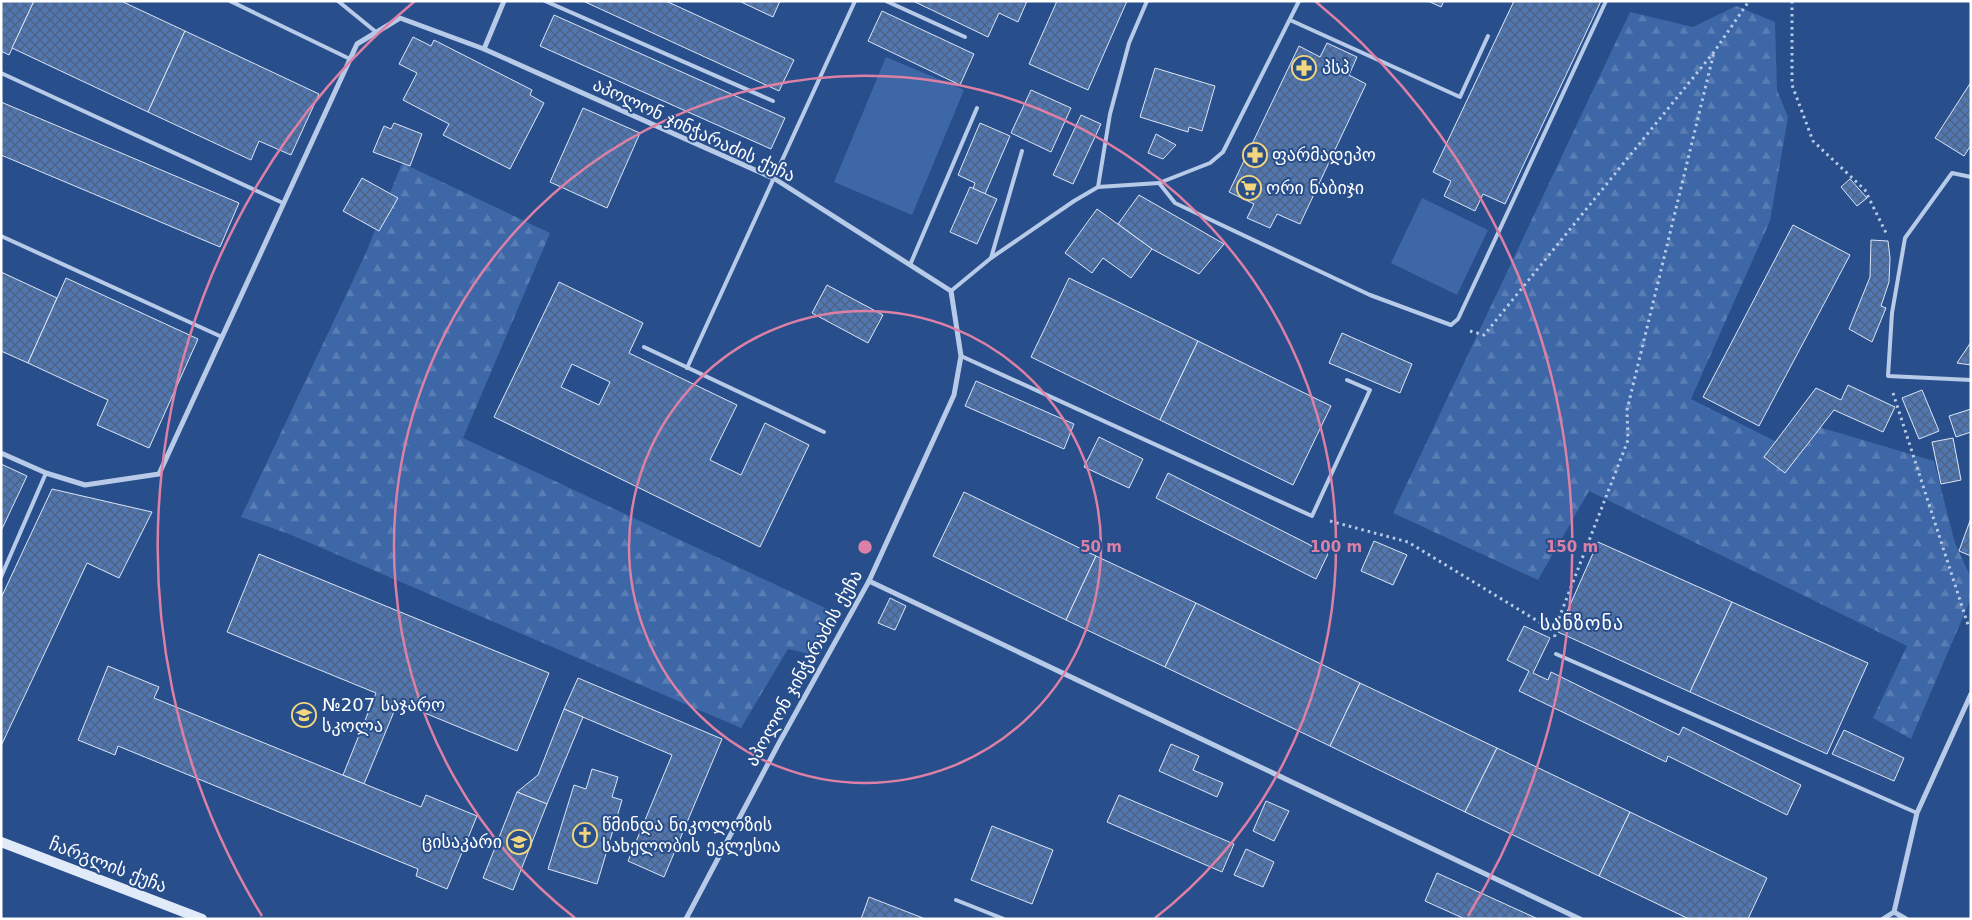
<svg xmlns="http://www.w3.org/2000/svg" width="1972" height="920" font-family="'DejaVu Sans','Noto Sans Georgian',sans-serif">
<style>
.green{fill:#3d67a7}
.forest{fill:url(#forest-firs)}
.building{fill:url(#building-cross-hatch);stroke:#dbe6f7;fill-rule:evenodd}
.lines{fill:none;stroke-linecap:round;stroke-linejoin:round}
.path{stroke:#b7cbe9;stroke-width:3;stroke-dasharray:2.5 4;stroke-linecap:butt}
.lane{stroke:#b7cbe9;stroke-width:4}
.street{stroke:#b7cbe9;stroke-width:5}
.secondary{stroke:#e1eaf8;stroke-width:10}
.ring{fill:none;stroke:#dd80a5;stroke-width:2.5}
.labels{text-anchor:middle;stroke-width:4;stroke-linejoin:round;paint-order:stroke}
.poi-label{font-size:18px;fill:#fff;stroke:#284e8b;text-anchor:start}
.street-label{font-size:18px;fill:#fff;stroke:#284e8b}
.quarter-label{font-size:20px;letter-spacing:1px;fill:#fff;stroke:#284e8b}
.centre{fill:#dd80a5;stroke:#284e8b;stroke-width:2.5}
.ring-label{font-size:15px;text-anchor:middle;font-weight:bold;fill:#dd80a5;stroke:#284e8b;stroke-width:4;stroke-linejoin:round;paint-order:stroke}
</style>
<defs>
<pattern id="forest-firs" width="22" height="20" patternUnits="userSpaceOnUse" patternTransform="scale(1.25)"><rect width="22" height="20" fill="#3d67a7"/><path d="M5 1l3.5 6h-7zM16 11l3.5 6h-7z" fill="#5a7eb4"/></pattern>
<pattern id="building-cross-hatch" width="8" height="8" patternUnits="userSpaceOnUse" patternTransform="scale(1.25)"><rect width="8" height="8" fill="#5177b2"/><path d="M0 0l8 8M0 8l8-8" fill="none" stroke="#4e627f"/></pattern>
</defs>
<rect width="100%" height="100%" fill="#284e8b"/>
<g class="green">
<polygon points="886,57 964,90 912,215 834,182"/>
<polygon points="1422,198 1488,230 1457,295 1391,263"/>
</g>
<g class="forest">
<polygon points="1736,6 1775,22 1777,90 1788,117 1770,221 1691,399 1799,453 1819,427 1934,461 1955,543 1971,578 1971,598 1911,739 1873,718 1907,646 1589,491 1538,580 1393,513 1630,12 1693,27"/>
<polygon points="402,163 550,233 463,438 836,613 815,655 788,649 741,728 289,534 241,517 365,255"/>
</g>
<g class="building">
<polygon points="1,1 34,1 9,55 1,51"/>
<polygon points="34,1 121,1 185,31 148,112 12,48"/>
<polygon points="583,1 666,1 794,60 779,91"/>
<polygon points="739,1 780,1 773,17"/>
<polygon points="913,1 1027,1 1018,22 999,13 988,37"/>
<polygon points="1057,1 1127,1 1088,90 1029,64"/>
<polygon points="1428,1 1444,1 1441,7"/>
<polygon points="1601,1 1505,204 1483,194 1475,211 1444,196 1451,181 1433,172 1514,1"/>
<polygon points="882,11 974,54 960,85 868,41"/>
<polygon points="554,15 785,118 771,149 540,46"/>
<polygon points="185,31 319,94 291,155 259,141 251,160 148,112"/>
<polygon points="413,37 431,46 434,40 532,90 530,95 544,103 510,169 443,135 449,124 403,100 417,73 399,64"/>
<polygon points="1327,43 1357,57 1349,75 1366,84 1300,224 1277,214 1270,228 1247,218 1254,204 1229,192 1299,46 1320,57"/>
<polygon points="1155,68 1215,86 1202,131 1189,127 1188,132 1140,117"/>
<polygon points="1971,82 1971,145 1964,156 1935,138"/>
<polygon points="1031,90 1071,108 1051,152 1011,133"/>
<polygon points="1,102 239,203 220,247 1,155"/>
<polygon points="583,108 640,133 607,208 550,182"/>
<polygon points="1081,115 1101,124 1073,184 1053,175"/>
<polygon points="394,123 422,134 410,166 373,152 384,126 391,129"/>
<polygon points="980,123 1010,136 985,194 973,189 975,183 958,175"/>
<polygon points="1156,134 1176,145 1163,159 1148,153"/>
<polygon points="362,178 398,198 379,231 343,211"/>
<polygon points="1850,179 1867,198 1857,206 1841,187"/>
<polygon points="970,187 997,199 977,244 950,232"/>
<polygon points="1139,195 1224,244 1199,274 1152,249 1118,224"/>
<polygon points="1097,209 1152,249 1131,278 1103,258 1092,273 1065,253"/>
<polygon points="1793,225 1850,255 1759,426 1703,397"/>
<polygon points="1871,240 1888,241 1890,258 1889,282 1881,306 1886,308 1872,342 1849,329 1870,277"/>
<polygon points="1,272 57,298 28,363 1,351"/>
<polygon points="66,278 198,339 149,448 97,425 108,400 28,363"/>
<polygon points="1069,278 1198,341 1160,420 1031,357"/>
<path d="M 559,282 L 643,323 L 629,353 L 737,405 L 710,460 L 741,475 L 765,423 L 809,445 L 760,547 L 494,417 ZM 572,364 L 610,382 L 599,405 L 561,387 Z"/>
<polygon points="827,285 883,315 868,343 812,313"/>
<polygon points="1342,333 1412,364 1400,393 1329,363"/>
<polygon points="1198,341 1331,406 1293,485 1160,420"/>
<polygon points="1971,342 1971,365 1957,363"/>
<polygon points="976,381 1074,424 1064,449 965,406"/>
<polygon points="1848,385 1895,407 1883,432 1834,410 1785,473 1764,457 1816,388 1841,400"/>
<polygon points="1922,390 1939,431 1919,439 1902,398"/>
<polygon points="1971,409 1971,432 1956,437 1949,416"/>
<polygon points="1099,437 1143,459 1129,488 1084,467"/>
<polygon points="1953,438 1961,480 1941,484 1932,442"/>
<polygon points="1,464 27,476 1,531"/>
<polygon points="1168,473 1328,554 1316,579 1156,498"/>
<polygon points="52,489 152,512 119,578 87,563 1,746 1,598"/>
<polygon points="964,492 1096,556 1066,620 933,556"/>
<polygon points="1971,518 1971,556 1959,551"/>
<polygon points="1374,541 1407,555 1393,585 1361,571"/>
<polygon points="1598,542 1732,602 1690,692 1558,632"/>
<polygon points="259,554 549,673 517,751 398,702 364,784 343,775 376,693 227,632"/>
<polygon points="1096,556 1196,603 1165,667 1066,620"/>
<polygon points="890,598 906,606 895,630 878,623"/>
<polygon points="1732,602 1868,663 1827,754 1690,692"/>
<polygon points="1196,603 1360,683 1330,746 1165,667"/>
<polygon points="1524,626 1550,638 1533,673 1548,680 1551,672 1679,735 1683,727 1801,785 1787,815 1668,756 1666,762 1519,691 1529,671 1507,660"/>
<polygon points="108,666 159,687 154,698 421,807 426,795 477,816 447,889 416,876 418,869 118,746 115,755 78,740"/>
<polygon points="578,678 722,739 664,877 628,861 672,755 564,709"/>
<polygon points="1360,683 1497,748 1465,812 1330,746"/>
<polygon points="564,709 583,717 547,804 517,792 538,775"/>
<polygon points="1844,730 1904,758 1894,781 1832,754"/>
<polygon points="1171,744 1199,756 1193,770 1223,783 1217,797 1159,771"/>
<polygon points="1497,748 1630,812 1599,876 1465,812"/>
<polygon points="592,769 618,777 612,797 622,800 597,884 548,869 574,785 586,789"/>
<polygon points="517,792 547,804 513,890 483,878"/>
<polygon points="1119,795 1234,844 1222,872 1107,822"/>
<polygon points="1266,801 1289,811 1274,841 1253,831"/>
<polygon points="1630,812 1767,878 1748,919 1689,919 1599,876"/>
<polygon points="992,826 1053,850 1032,904 971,880"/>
<polygon points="1246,849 1274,862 1263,887 1234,875"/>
<polygon points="1437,873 1538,919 1465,919 1425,901"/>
<polygon points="869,897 923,918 923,919 861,919"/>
</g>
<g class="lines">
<g class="path">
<polyline points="1792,1 1792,85 1813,141 1865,190 1887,235"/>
<polyline points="1470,331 1484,335 1714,52 1749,1"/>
<polyline points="1893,393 1969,628"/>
<polyline points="1330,521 1408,542 1554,631"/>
<polyline points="1555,637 1554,631 1628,440 1627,410 1714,52"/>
</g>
<g class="lane">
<polyline points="230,1 350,59"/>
<polyline points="338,1 376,32"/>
<polyline points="545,1 773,101"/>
<polyline points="886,1 965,37"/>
<polyline points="1290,20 1460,97 1488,36"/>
<polyline points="1,73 283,203"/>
<polyline points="1971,177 1952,173 1905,238 1892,313 1888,376 1971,380"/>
<polyline points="1159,183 1175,203 1370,295 1451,325 1458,319 1606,1"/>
<polyline points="1098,187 1110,114 1129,43 1147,1"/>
<polyline points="1,236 222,337"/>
<polyline points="991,258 1022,151"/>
<polyline points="910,265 977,108"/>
<polyline points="951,291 991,258 1074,201 1098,187 1159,183 1210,163 1223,152 1299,1"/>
<polyline points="644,347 824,432"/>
<polyline points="961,356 1312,516 1370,390 1347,380"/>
<polyline points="687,368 855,1"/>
<polyline points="1,577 46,473"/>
<polyline points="1556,654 1917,813"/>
<polyline points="956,900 1004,919"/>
</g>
<g class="street">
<polyline points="484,49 504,1"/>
<polyline points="1,453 46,473 85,485 159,474 357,44 400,18 484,49 775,179 951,291 961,356 954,395 869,581 779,743 686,919"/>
<polyline points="869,581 1580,919"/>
<polyline points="1894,912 1906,919"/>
<polyline points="1883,919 1894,912 1917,813 1971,694"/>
</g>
<polyline class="secondary" points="1,842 202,919"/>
</g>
<g class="ring">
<circle cx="865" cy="547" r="236"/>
<path d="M575 918A471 471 0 1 1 1155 918"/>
<path d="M262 916A707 707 0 0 1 415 1M1315 1A707 707 0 0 1 1468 916"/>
</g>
<defs>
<symbol id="pharmacy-ring" viewBox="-11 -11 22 22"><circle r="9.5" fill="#284e8b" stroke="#f1d67d" stroke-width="1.5"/><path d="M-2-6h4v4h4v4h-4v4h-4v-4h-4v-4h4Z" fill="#f1d67d"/></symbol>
<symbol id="supermarket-ring" viewBox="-11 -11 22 22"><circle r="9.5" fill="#284e8b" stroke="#f1d67d" stroke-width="1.5"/><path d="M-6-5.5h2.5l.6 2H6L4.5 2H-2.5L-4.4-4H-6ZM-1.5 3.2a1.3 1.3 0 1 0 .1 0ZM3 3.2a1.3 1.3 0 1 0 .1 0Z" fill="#f1d67d"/></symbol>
<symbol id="school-ring" viewBox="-11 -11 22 22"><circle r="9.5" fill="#284e8b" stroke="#f1d67d" stroke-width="1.5"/><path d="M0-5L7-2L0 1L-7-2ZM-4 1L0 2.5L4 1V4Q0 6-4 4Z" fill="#f1d67d"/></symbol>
<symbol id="church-ring" viewBox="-11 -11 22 22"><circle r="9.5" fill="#284e8b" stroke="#f1d67d" stroke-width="1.5"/><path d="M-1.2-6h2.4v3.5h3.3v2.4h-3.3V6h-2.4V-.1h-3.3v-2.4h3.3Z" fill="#f1d67d"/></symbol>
</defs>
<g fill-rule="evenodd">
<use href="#pharmacy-ring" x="1290" y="54" width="28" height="28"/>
<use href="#pharmacy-ring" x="1241" y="141" width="28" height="28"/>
<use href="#supermarket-ring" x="1235" y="174" width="28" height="28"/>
<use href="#school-ring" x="290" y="701" width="28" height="28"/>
<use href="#church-ring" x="571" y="821" width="28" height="28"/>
<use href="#school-ring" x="505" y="828" width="28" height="28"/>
</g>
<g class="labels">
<g class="poi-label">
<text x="1322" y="74">პსპ</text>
<text x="1272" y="161">ფარმადეპო</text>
<text x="1266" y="194">ორი ნაბიჯი</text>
<text x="322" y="711">№207 საჯარო<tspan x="322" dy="21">სკოლა</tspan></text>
<text x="602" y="831">წმინდა ნიკოლოზის<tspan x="602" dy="21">სახელობის ეკლესია</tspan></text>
<text x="502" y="848" text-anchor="end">ცისაკარი</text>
</g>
<g class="street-label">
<text transform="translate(694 130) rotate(25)" y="6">აპოლონ ჯინჭარაძის ქუჩა</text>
<text transform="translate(804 668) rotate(-61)" y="6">აპოლონ ჯინჭარაძის ქუჩა</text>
<text transform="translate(108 865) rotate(21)" y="6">ჩარგლის ქუჩა</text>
</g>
<g class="quarter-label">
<text x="1582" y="630">სანზონა</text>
</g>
</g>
<circle cx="865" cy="547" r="8" class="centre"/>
<g class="ring-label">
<text x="1101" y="552">50 m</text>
<text x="1336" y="552">100 m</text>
<text x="1572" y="552">150 m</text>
</g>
<rect width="1972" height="920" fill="none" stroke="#ffffff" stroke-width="5"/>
</svg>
